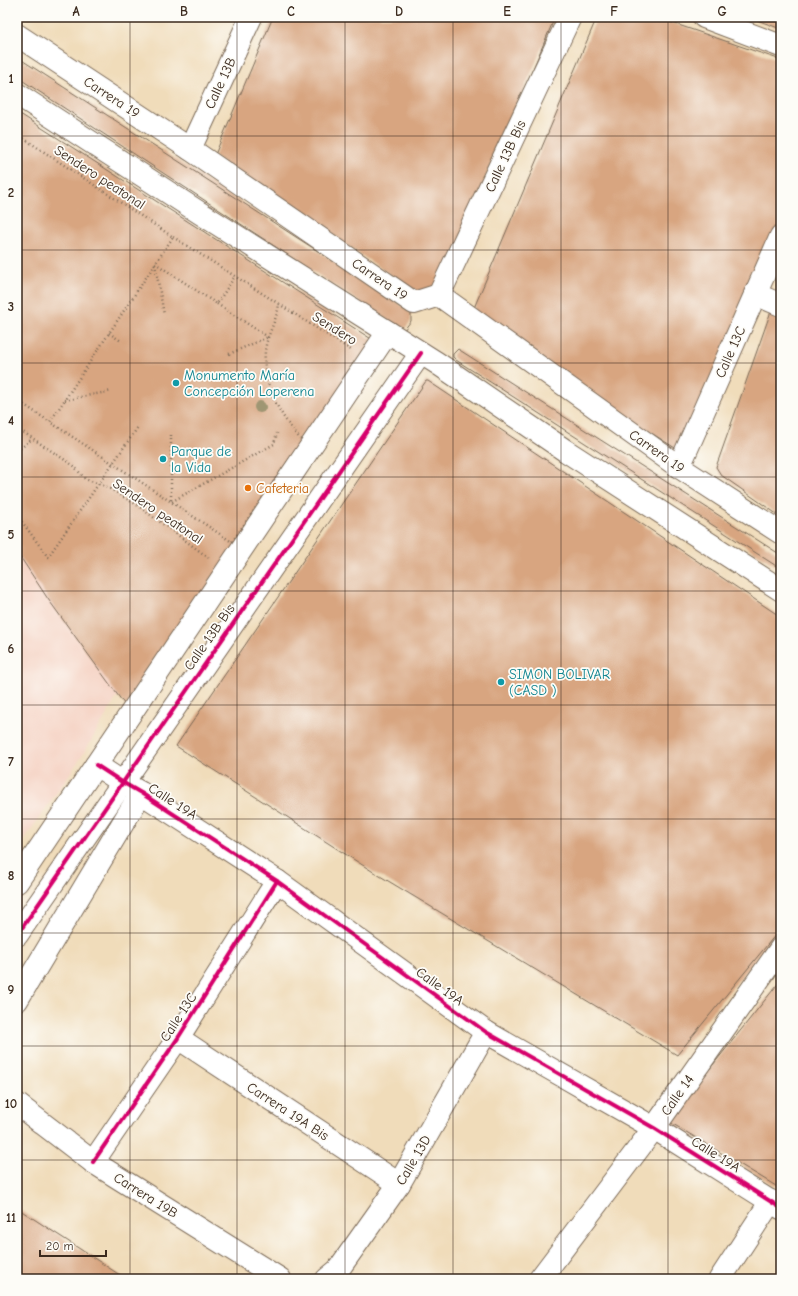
<svg xmlns="http://www.w3.org/2000/svg" width="798" height="1296" font-family="'Comic Neue',sans-serif">
<style>
.built{fill:#f5d2c3}
.building{fill:#d8a580}
.lines{fill:none;stroke-linecap:round;stroke-linejoin:round}
.minor-casing{stroke:#7a6855;stroke-width:24}
.highway-casing{stroke:#7a6855;stroke-width:24}
.path{stroke:#7a6855;stroke-width:2.5;stroke-dasharray:1 3;stroke-linecap:butt}
.minor{stroke:#fff;stroke-width:22}
.highway{stroke:#fff;stroke-width:22}
.cycleway-casing{stroke:#fdfcf7;stroke-width:6}
.cycleway{stroke:#d6006c;stroke-width:4}
.tree{fill:#9f9673}
.grid{fill:none;stroke:#3b2a1e;stroke-width:1;stroke-opacity:0.55}
.culture-dot{fill:#0f9aa8;stroke:#fdfcf7;stroke-width:1.5}
.food-dot{fill:#e8710a;stroke:#fdfcf7;stroke-width:1.5}
.labels{text-anchor:middle;stroke-width:3.5;stroke-linejoin:round;paint-order:stroke}
.street-label{font-size:14px;fill:#3b2a1e;stroke:#fdfcf7}
.culture-label{font-size:14px;fill:#0d838f;stroke:#fdfcf7;text-anchor:start}
.food-label{font-size:14px;fill:#c56008;stroke:#fdfcf7;text-anchor:start}
.neatline{fill:none;stroke:#3b2a1e;stroke-width:1.5}
.grid-label{font-size:13px;text-anchor:middle;font-weight:bold;fill:#3b2a1e}
</style>
<rect width="100%" height="100%" fill="#fdfcf7"/>
<filter id="ink" filterUnits="userSpaceOnUse"><feTurbulence type="fractalNoise" baseFrequency=".025" numOctaves="2"/><feDisplacementMap in="SourceGraphic" scale="8" xChannelSelector="R" yChannelSelector="G"/><feConvolveMatrix kernelMatrix="1 2 1 2 8 2 1 2 1" color-interpolation-filters="sRGB"/></filter>
<filter id="wash" filterUnits="userSpaceOnUse"><feTurbulence type="fractalNoise" baseFrequency=".012" numOctaves="4" result="noise"/><feDisplacementMap in="SourceGraphic" scale="16" xChannelSelector="R" yChannelSelector="G"/><feGaussianBlur stdDeviation="0.9" result="paint"/><feColorMatrix in="noise" values="0 0 0 0 0 0 0 0 0 0 0 0 0 0 0 0 0 1.4 0 .05"/><feComposite in="paint" operator="in"/></filter>
<g filter="url(#wash)">
<rect width="100%" height="100%" fill="#f0dcba"/>
<polygon class="built" points="17,552 48,599 123,687 82,756 17,850"/>
<g id="blocks">
<g class="building">
<polygon points="273,17 555,17 435,299 430,301 214,157"/>
<polygon points="597,17 655,17 781,60 781,231 683,453 472,320 471,315"/>
<polygon points="750,17 781,17 781,29 749,17"/>
<polygon points="17,57 406,308 411,314 411,321 404,330 396,326 17,77"/>
<polygon points="17,112 376,342 130,712 48,599 17,552"/>
<polygon points="781,308 781,517 721,475 716,467 770,314 772,310"/>
<polygon points="458,349 781,555 781,569 456,360 453,357 453,354"/>
<polygon points="426,381 428,381 781,617 781,928 677,1055 375,873 176,746"/>
<polygon points="781,980 781,1189 668,1121"/>
<polygon points="17,1208 126,1279 17,1279"/>
</g>
</g>
</g>
<g filter="url(#ink)">
<use href="#blocks" fill-opacity="0" stroke="#7a6855" stroke-width="1"/>
<g class="lines">
<defs>
<g id="minor">
<polyline points="704,17 781,46"/>
<polyline points="190,149 251,17"/>
<polyline points="755,294 781,305"/>
<polyline points="439,295 570,17"/>
<polyline points="679,467 781,236"/>
<polyline points="96,765 122,782 141,793 277,881 486,1032 654,1128 781,1208"/>
<polyline points="17,882 388,332"/>
<polyline points="17,935 421,353"/>
<polyline points="17,1000 141,793"/>
<polyline points="178,1038 399,1184"/>
<polyline points="17,1104 93,1162 280,1279"/>
<polyline points="93,1162 178,1038 277,881"/>
<polyline points="327,1279 338,1270 399,1184 486,1032"/>
<polyline points="540,1279 654,1128 781,948"/>
<polyline points="720,1279 771,1201"/>
</g>
<g id="highway">
<polyline points="17,35 190,149 414,303 439,295 679,467 781,533"/>
<polyline points="17,94 200,213 437,363 566,451 781,590"/>
</g>
</defs>
<use href="#minor" class="minor-casing"/>
<use href="#highway" class="highway-casing"/>
<g class="path">
<polyline points="17,134 173,237"/>
<path d="M 173,237 L 279,304 C 277,319 269,331 266,345 C 259,381 280,416 302,441 L 232,542 L 50,422 Z"/>
<polyline points="155,263 217,304 235,276"/>
<polyline points="155,264 164,315"/>
<polyline points="217,304 268,337"/>
<polyline points="279,304 351,350"/>
<polyline points="109,333 121,341"/>
<polyline points="229,354 268,337"/>
<polyline points="17,400 50,422"/>
<polyline points="65,400 112,391"/>
<polyline points="17,428 74,466 85,479 105,486 137,505 209,558"/>
<polyline points="171,435 171,502 274,444 277,433"/>
<polyline points="17,451 32,439"/>
<polyline points="17,515 48,557 138,427"/>
</g>
<use href="#minor" class="minor"/>
<use href="#highway" class="highway"/>
<defs>
<g id="cycleway">
<polyline points="96,765 122,782 141,793 277,881 486,1032 654,1128 781,1208"/>
<polyline points="17,935 421,353"/>
<polyline points="93,1162 178,1038 277,881"/>
</g>
</defs>
<use href="#cycleway" class="cycleway-casing"/>
<use href="#cycleway" class="cycleway"/>
</g>
<circle class="tree" cx="260" cy="407" r="6"/>
</g>
<path class="grid" d="M 130,17 L 130,1279M 237,17 L 237,1279M 345,17 L 345,1279M 453,17 L 453,1279M 561,17 L 561,1279M 668,17 L 668,1279M 17,136 L 781,136M 17,250 L 781,250M 17,363 L 781,363M 17,477 L 781,477M 17,591 L 781,591M 17,705 L 781,705M 17,819 L 781,819M 17,933 L 781,933M 17,1046 L 781,1046M 17,1160 L 781,1160"/>
<g class="culture-dot">
<circle cx="176" cy="383" r="4"/>
<circle cx="163" cy="459" r="4"/>
<circle cx="501" cy="682" r="4"/>
</g>
<circle class="food-dot" cx="248" cy="488" r="4"/>
<g class="labels">
<g class="street-label">
<text transform="translate(220 83) rotate(-65)" y="5">Calle 13B</text>
<text transform="translate(112 97) rotate(33)" y="5">Carrera 19</text>
<text transform="translate(505 156) rotate(-65)" y="5">Calle 13B Bis</text>
<text transform="translate(100 177) rotate(33)" y="5">Sendero peatonal</text>
<text transform="translate(380 279) rotate(34)" y="5">Carrera 19</text>
<text transform="translate(335 328) rotate(32)" y="5">Sendero</text>
<text transform="translate(730 352) rotate(-66)" y="5">Calle 13C</text>
<text transform="translate(657 451) rotate(35)" y="5">Carrera 19</text>
<text transform="translate(158 511) rotate(34)" y="5">Sendero peatonal</text>
<text transform="translate(209 637) rotate(-55)" y="5">Calle 13B Bis</text>
<text transform="translate(173 801) rotate(33)" y="5">Calle 19A</text>
<text transform="translate(440 986) rotate(36)" y="5">Calle 19A</text>
<text transform="translate(178 1017) rotate(-57)" y="5">Calle 13C</text>
<text transform="translate(677 1095) rotate(-55)" y="5">Calle 14</text>
<text transform="translate(288 1111) rotate(33)" y="5">Carrera 19A Bis</text>
<text transform="translate(716 1154) rotate(32)" y="5">Calle 19A</text>
<text transform="translate(413 1160) rotate(-60)" y="5">Calle 13D</text>
<text transform="translate(146 1195) rotate(32)" y="5">Carrera 19B</text>
</g>
<g class="culture-label">
<text x="184" y="380">Monumento María<tspan x="184" dy="16">Concepción Loperena</tspan></text>
<text x="171" y="456">Parque de<tspan x="171" dy="16">la Vida</tspan></text>
<text x="509" y="679">SIMON BOLIVAR<tspan x="509" dy="16">(CASD )</tspan></text>
</g>
<g class="food-label">
<text x="256" y="493">Cafeteria</text>
</g>
</g>
<rect width="798" height="1296" fill="none" stroke="#fdfcf7" stroke-width="44"/>
<path d="M40 1250v6h66v-6" fill="none" stroke="#3b2a1e" stroke-width="2"/>
<text x="46" y="1250" font-size="12" fill="#3b2a1e" stroke="#fdfcf7" stroke-width="3" paint-order="stroke">20 m</text>
<rect x="22" y="22" width="754" height="1252" class="neatline"/>
<g class="grid-label">
<text x="76" y="16">A</text>
<text x="184" y="16">B</text>
<text x="291" y="16">C</text>
<text x="399" y="16">D</text>
<text x="507" y="16">E</text>
<text x="614" y="16">F</text>
<text x="722" y="16">G</text>
<text x="11" y="83">1</text>
<text x="11" y="197">2</text>
<text x="11" y="311">3</text>
<text x="11" y="425">4</text>
<text x="11" y="539">5</text>
<text x="11" y="653">6</text>
<text x="11" y="766">7</text>
<text x="11" y="880">8</text>
<text x="11" y="994">9</text>
<text x="11" y="1108">10</text>
<text x="11" y="1222">11</text>
</g>
</svg>
